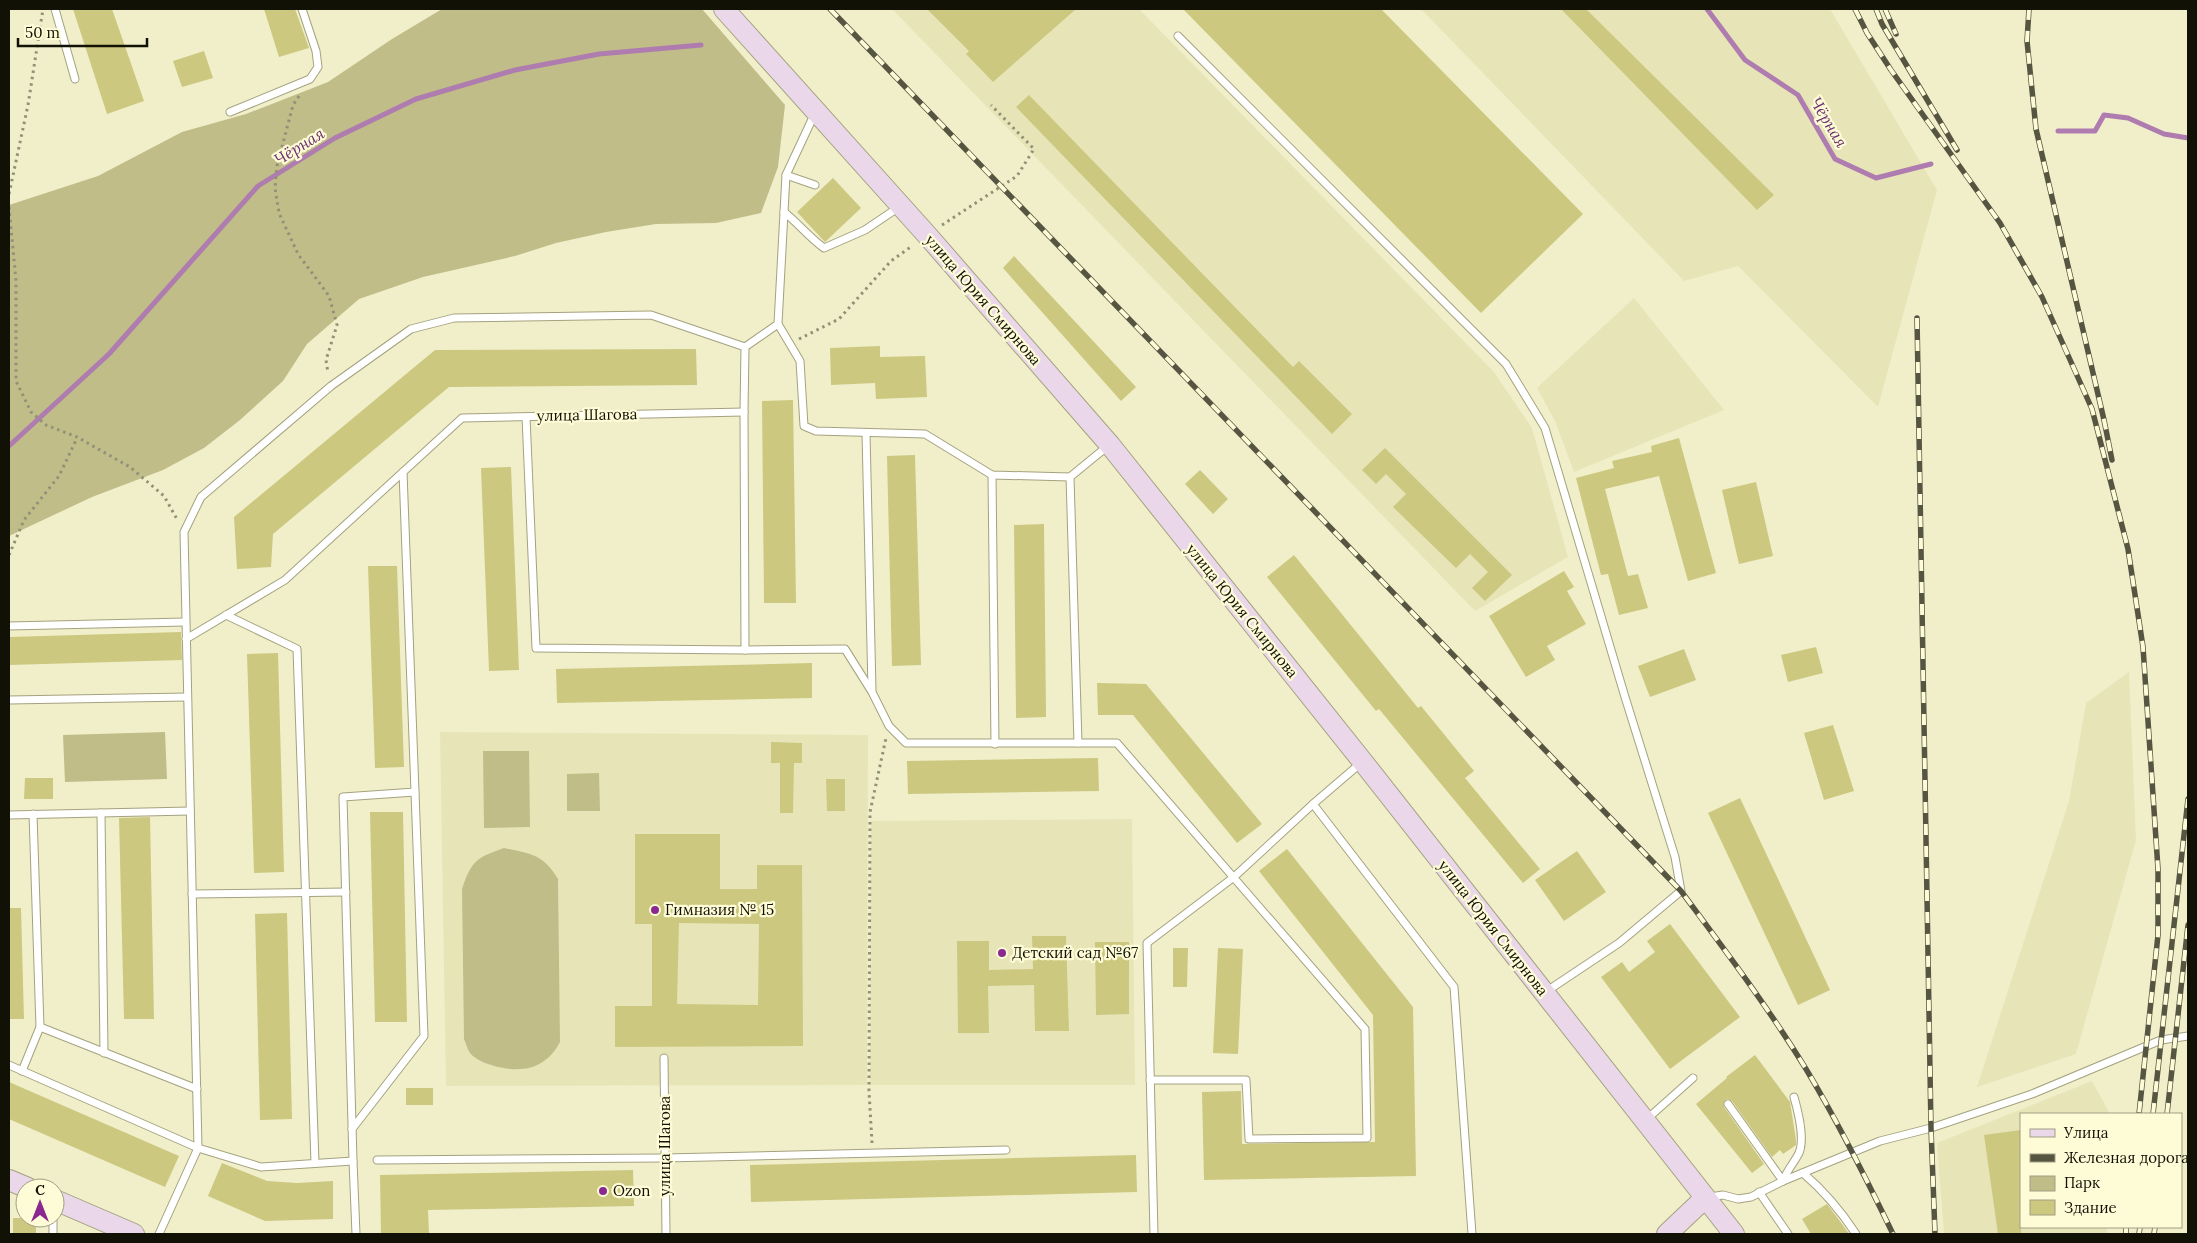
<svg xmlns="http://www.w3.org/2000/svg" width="2197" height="1243" font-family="Lora,serif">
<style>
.built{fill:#e7e5b8}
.green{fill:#c0bd89}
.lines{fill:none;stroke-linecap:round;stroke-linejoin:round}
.stream{stroke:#ae7caf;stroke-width:5}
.building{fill:#ccc87f;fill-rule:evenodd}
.service-casing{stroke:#a4a27f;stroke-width:9}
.secondary-casing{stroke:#a4a27f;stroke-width:22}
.path{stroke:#929177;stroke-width:3;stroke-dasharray:2.5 4;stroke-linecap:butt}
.service{stroke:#fff;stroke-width:7}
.secondary{stroke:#ead8ea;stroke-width:20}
.rail-casing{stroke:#565541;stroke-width:5.5}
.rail{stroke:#fefcd7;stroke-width:4;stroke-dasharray:11;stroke-linecap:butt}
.poi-dot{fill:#8b288f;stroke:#fefcd7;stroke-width:2}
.labels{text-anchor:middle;stroke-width:4.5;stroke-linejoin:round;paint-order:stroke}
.street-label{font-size:15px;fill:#121105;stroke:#fefcd7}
.poi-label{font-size:15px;fill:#121105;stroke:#fefcd7;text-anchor:start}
.water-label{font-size:16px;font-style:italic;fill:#6d2f6f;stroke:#fefcd7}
</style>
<rect width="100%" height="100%" fill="#f0efca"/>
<g class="built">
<polygon points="892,9 1139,9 1494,372 1532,428 1568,557 1475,611"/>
<polygon points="1421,9 1830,9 1937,190 1878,407 1738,266 1684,281"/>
<polygon points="1634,298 1724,410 1574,472 1555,421 1537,388"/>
<polygon points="2129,672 2136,840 2076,1054 1977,1087 2069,801 2086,703"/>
<polygon points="440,732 868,735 867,1085 446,1086"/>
<polygon points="1132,819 1135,1085 870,1085 871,821"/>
<polygon points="2092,1081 2110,1114 2021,1114 2021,1227 2107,1227 2107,1234 1944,1234 1937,1143"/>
</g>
<g class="green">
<polygon points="442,9 702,9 785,105 778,167 761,213 716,223 656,224 606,232 556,243 515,256 423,277 359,299 307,344 283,381 240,420 204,448 163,470 92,497 9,536 9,205 98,176 182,132 246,114 328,82 392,39"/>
<polygon points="165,732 167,779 65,782 63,735"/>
<polygon points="483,751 529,751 530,827 484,828"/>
<polygon points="599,773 600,811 567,811 567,774"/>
<path d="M 504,848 C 531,854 543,854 558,879 L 560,1042 C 545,1070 522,1073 494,1066 C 485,1063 476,1060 470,1053 C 467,1049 466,1043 464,1039 L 462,889 C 472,860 476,858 504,848 Z"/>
</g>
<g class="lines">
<g class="stream">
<polyline points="1707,9 1745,60 1798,95 1835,159 1876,178 1931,164"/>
<polyline points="2058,131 2095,131 2104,115 2128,118 2164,134 2188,138"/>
<polyline points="9,446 109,354 258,186 335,138 416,99 515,70 599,54 701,45"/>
</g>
</g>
<g class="building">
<polygon points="73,9 112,9 144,101 107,114"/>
<polygon points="264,9 295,9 309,48 279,57"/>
<polygon points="927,9 1076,9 993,82 966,54 969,51"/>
<polygon points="1183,9 1381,9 1583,214 1481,313"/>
<polygon points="1561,9 1586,9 1774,195 1757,210"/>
<polygon points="204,51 213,78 182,87 173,61"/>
<polygon points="1029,95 1293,367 1299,361 1352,414 1332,434 1016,107"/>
<polygon points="833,178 861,208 825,242 797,212"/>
<polygon points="1014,256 1136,387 1121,401 1003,268"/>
<polygon points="880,346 880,357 925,356 927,397 876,399 875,383 831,385 830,348"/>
<polygon points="696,349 697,385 449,387 273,534 271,567 237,569 234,517 435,350"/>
<polygon points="793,400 796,603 764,603 762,401"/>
<polygon points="1679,438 1716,573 1688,581 1659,476 1605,489 1628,576 1638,574 1648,608 1619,615 1608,574 1601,575 1576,478 1614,468 1612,461 1652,452 1651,446"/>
<polygon points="1385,448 1512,575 1485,601 1472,588 1488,572 1470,554 1456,568 1393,507 1406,494 1386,474 1376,484 1362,470"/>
<polygon points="915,455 921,665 892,666 887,456"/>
<polygon points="511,467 519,670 489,671 481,468"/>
<polygon points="1200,470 1228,499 1213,514 1185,484"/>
<polygon points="1756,482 1773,556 1739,564 1722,490"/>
<polygon points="1044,524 1046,717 1016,718 1014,525"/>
<polygon points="1294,555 1418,708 1421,706 1474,771 1465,778 1540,869 1523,883 1379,709 1376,711 1267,577"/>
<polygon points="368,566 397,566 404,767 375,768"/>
<polygon points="1564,571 1574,587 1567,591 1586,624 1547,646 1555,660 1526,677 1489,616"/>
<polygon points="181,632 182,660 9,665 9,637"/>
<polygon points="1816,647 1823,673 1788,682 1781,655"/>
<polygon points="1684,649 1696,680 1650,697 1638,666"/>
<polygon points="278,653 284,872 254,873 247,654"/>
<polygon points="812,663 812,698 557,703 556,669"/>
<polygon points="1097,683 1146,684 1262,824 1237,843 1133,715 1098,715"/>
<polygon points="1833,725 1854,791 1824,800 1804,733"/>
<polygon points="771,742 802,743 802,763 794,763 793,813 780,813 780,763 771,763"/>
<polygon points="1098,758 1099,791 908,794 907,761"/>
<polygon points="25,778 53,778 53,799 24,799"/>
<polygon points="826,779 845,779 845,811 827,811"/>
<polygon points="1740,798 1830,990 1798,1005 1708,813"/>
<polygon points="370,812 403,812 407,1022 375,1022"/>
<polygon points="150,817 154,1019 124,1019 119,818"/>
<path d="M 635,834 L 720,834 L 720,889 L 757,889 L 757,865 L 802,865 L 803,1046 L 615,1047 L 615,1006 L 652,1006 L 652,924 L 635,924 ZM 679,923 L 759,924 L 758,1005 L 677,1004 Z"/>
<polygon points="1287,849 1413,1007 1416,1176 1204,1180 1202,1092 1241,1091 1242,1144 1375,1142 1373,1015 1259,871"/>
<polygon points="1577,851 1606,892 1564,921 1535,880"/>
<polygon points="9,908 21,908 24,1019 9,1019"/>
<polygon points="287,913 292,1119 260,1120 255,914"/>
<polygon points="1670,924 1740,1017 1670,1069 1601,977 1622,962 1629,972 1655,952 1647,941"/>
<polygon points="1032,936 1066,936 1069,1031 1035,1031 1034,985 988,986 989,1033 958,1033 957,941 989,941 989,970 1033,969"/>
<polygon points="1095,942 1129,942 1129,1014 1096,1015"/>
<polygon points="1173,948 1188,948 1187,987 1173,987"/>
<polygon points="1218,948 1243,949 1238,1054 1213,1053"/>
<polygon points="1755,1055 1790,1102 1796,1140 1796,1145 1783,1154 1780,1150 1772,1157 1732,1101 1728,1099 1725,1100 1724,1107 1764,1164 1752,1173 1696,1104 1727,1078 1726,1077"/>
<polygon points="9,1082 179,1156 165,1187 9,1119"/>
<rect x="406" y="1088" width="27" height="17"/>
<polygon points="2021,1130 2021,1234 1998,1234 1984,1135"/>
<polygon points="1136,1155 1137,1192 751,1202 750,1165"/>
<polygon points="222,1163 267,1181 297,1183 333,1181 333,1219 265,1221 208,1196"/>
<polygon points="633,1170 634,1206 428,1210 429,1234 381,1234 380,1175"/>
<polygon points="1827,1204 1842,1224 1849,1234 1811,1234 1802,1219"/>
<rect x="13" y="1218" width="23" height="16"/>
</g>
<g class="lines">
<defs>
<g id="service">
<polyline points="55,9 75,79"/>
<polyline points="1178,36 1506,364 1545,428 1625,697 1675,857 1681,891 1619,943 1547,991"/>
<polyline points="230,112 310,79 318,67 316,51 302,9"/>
<polyline points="786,175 815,185"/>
<path d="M 784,212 C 799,224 809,237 824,248 L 865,230 L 899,207"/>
<polyline points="778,324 800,361 804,426 816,431 925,434 992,475 1070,477 1109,445"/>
<polyline points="526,417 536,648 745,650 744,412 745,347 778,324 786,175 815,113"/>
<polyline points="866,433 872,690"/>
<polyline points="992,475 995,744"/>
<polyline points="1070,477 1078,743"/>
<polyline points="226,615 297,649 315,1163"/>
<polyline points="9,626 185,622"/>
<polyline points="186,639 285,580 462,418 744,412"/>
<polyline points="745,650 845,649 872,692 889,726 906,743 1117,743 1365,1029 1367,1138 1249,1139 1246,1080 1150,1080"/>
<polyline points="9,700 187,697"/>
<polyline points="1313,804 1454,987 1472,1234"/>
<polyline points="101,813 104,1053"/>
<polyline points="9,815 190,811"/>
<polyline points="192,894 346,892"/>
<polyline points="40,1027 197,1089"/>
<polyline points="664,1058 666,1234"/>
<polyline points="9,1065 198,1148 261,1167 353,1161"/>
<polyline points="22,1071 40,1027 33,814"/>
<polyline points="1728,1104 1783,1181"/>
<polyline points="1647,1119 1693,1078"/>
<polyline points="352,1129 424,1036 415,792"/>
<polyline points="377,1160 665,1158 1006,1150"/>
<path d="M 1803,1173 C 1824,1191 1841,1211 1856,1234"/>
<path d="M 1783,1181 C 1787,1170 1794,1163 1799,1153 C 1805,1139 1798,1111 1794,1097"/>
<polyline points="1759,1192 1788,1234"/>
<polyline points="1710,1197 1723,1195 1738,1199 1751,1197 1783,1181 1880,1141 1931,1128 2032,1094 2161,1040 2188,1036"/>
<polyline points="53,1218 53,1234"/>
<polyline points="159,1234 198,1148 184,532 201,497 331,386 411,329 454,318 651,315 745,347"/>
<polyline points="356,1234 353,1161 343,797 415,792 403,472"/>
<polyline points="1154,1234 1147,943 1234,877 1313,804 1362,762"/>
</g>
<g id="secondary">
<polyline points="724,9 927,235 1110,445 1363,762 1734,1234"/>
<polyline points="9,1180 28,1188"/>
<polyline points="55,1200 134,1234"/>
<polyline points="1667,1234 1705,1198"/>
</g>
</defs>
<use href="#service" class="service-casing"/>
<use href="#secondary" class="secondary-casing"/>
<g class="path">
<polyline points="299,96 293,105 277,166 275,188 279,213 298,254 329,296 337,325 326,360 328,373"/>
<polyline points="9,194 28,105 43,9"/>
<polyline points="9,207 16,281 16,381 31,412 46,425 77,437 130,467 164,496 178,521"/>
<polyline points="942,225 1017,176 1034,149 991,105"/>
<polyline points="799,339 839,319 891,261 912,246"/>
<polyline points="9,555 24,520 59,476 77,438"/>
<polyline points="872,1143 869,1091 870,812 886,738"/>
</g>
<use href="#service" class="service"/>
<use href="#secondary" class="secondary"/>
<defs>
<g id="rail">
<path d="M 830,9 L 1681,891 C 1724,949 1768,1007 1806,1069 C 1838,1122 1866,1178 1893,1234"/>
<polyline points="1855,9 1867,33 1891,70 2000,223 2042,297 2092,409 2128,549 2143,647 2158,869 2158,935 2139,1114"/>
<polyline points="1876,9 1882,24 1957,150"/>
<polyline points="1885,9 1896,34"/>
<polyline points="2029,9 2027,41 2036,129 2104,420 2112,460"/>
<polyline points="1917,318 1931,1128 1935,1234"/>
<polyline points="2153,1114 2188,799"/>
<polyline points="2167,1114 2188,925"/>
<polyline points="2126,1234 2126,1227"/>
<polyline points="2139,1234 2140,1227"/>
<polyline points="2154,1234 2155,1227"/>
</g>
</defs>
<use href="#rail" class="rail-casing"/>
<use href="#rail" class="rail"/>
</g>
<g class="poi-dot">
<circle cx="655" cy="910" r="5"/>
<circle cx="1002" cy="953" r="5"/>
<circle cx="603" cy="1191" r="5"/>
</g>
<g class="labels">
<g class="street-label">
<text transform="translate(983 300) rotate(49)" y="5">улица Юрия Смирнова</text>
<text transform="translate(587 415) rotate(-1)" y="5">улица Шагова</text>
<text transform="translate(1242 611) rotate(51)" y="5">улица Юрия Смирнова</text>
<text transform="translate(1493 928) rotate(52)" y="5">улица Юрия Смирнова</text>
<text transform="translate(665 1146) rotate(-90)" y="5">улица Шагова</text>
</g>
<g class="poi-label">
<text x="665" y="915">Гимназия № 15</text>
<text x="1012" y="958">Детский сад №67</text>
<text x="613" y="1196">Ozon</text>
</g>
<g class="water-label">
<text transform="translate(1829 122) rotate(59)" y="6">Чёрная</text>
<text transform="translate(299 146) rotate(-32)" y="6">Чёрная</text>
</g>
</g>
<rect width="2197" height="1243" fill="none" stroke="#121105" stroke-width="20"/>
<rect x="2020" y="1113" width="162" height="115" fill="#fefcd7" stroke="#a09e83"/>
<rect x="2030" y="1129" width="25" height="8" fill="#ead8ea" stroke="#a09e83"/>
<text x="2064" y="1138" font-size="15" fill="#121105">Улица</text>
<rect x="2030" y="1154" width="25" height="8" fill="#565541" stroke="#a09e83"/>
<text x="2064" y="1163" font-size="15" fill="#121105">Железная дорога</text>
<rect x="2030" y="1176" width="25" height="15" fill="#c0bd89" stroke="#a09e83"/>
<text x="2064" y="1188" font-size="15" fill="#121105">Парк</text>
<rect x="2030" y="1200" width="25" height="15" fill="#ccc87f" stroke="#a09e83"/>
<text x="2064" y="1213" font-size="15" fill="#121105">Здание</text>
<g transform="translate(40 1203)"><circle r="24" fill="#fefcd7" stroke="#a09e83"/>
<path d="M0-4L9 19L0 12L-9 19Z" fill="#8b288f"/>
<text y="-8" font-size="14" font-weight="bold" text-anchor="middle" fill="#121105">С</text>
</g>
<path d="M18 38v8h129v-8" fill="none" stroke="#121105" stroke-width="2.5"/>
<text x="25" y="38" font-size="15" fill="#121105" stroke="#fefcd7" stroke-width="4" paint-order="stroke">50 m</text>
</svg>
